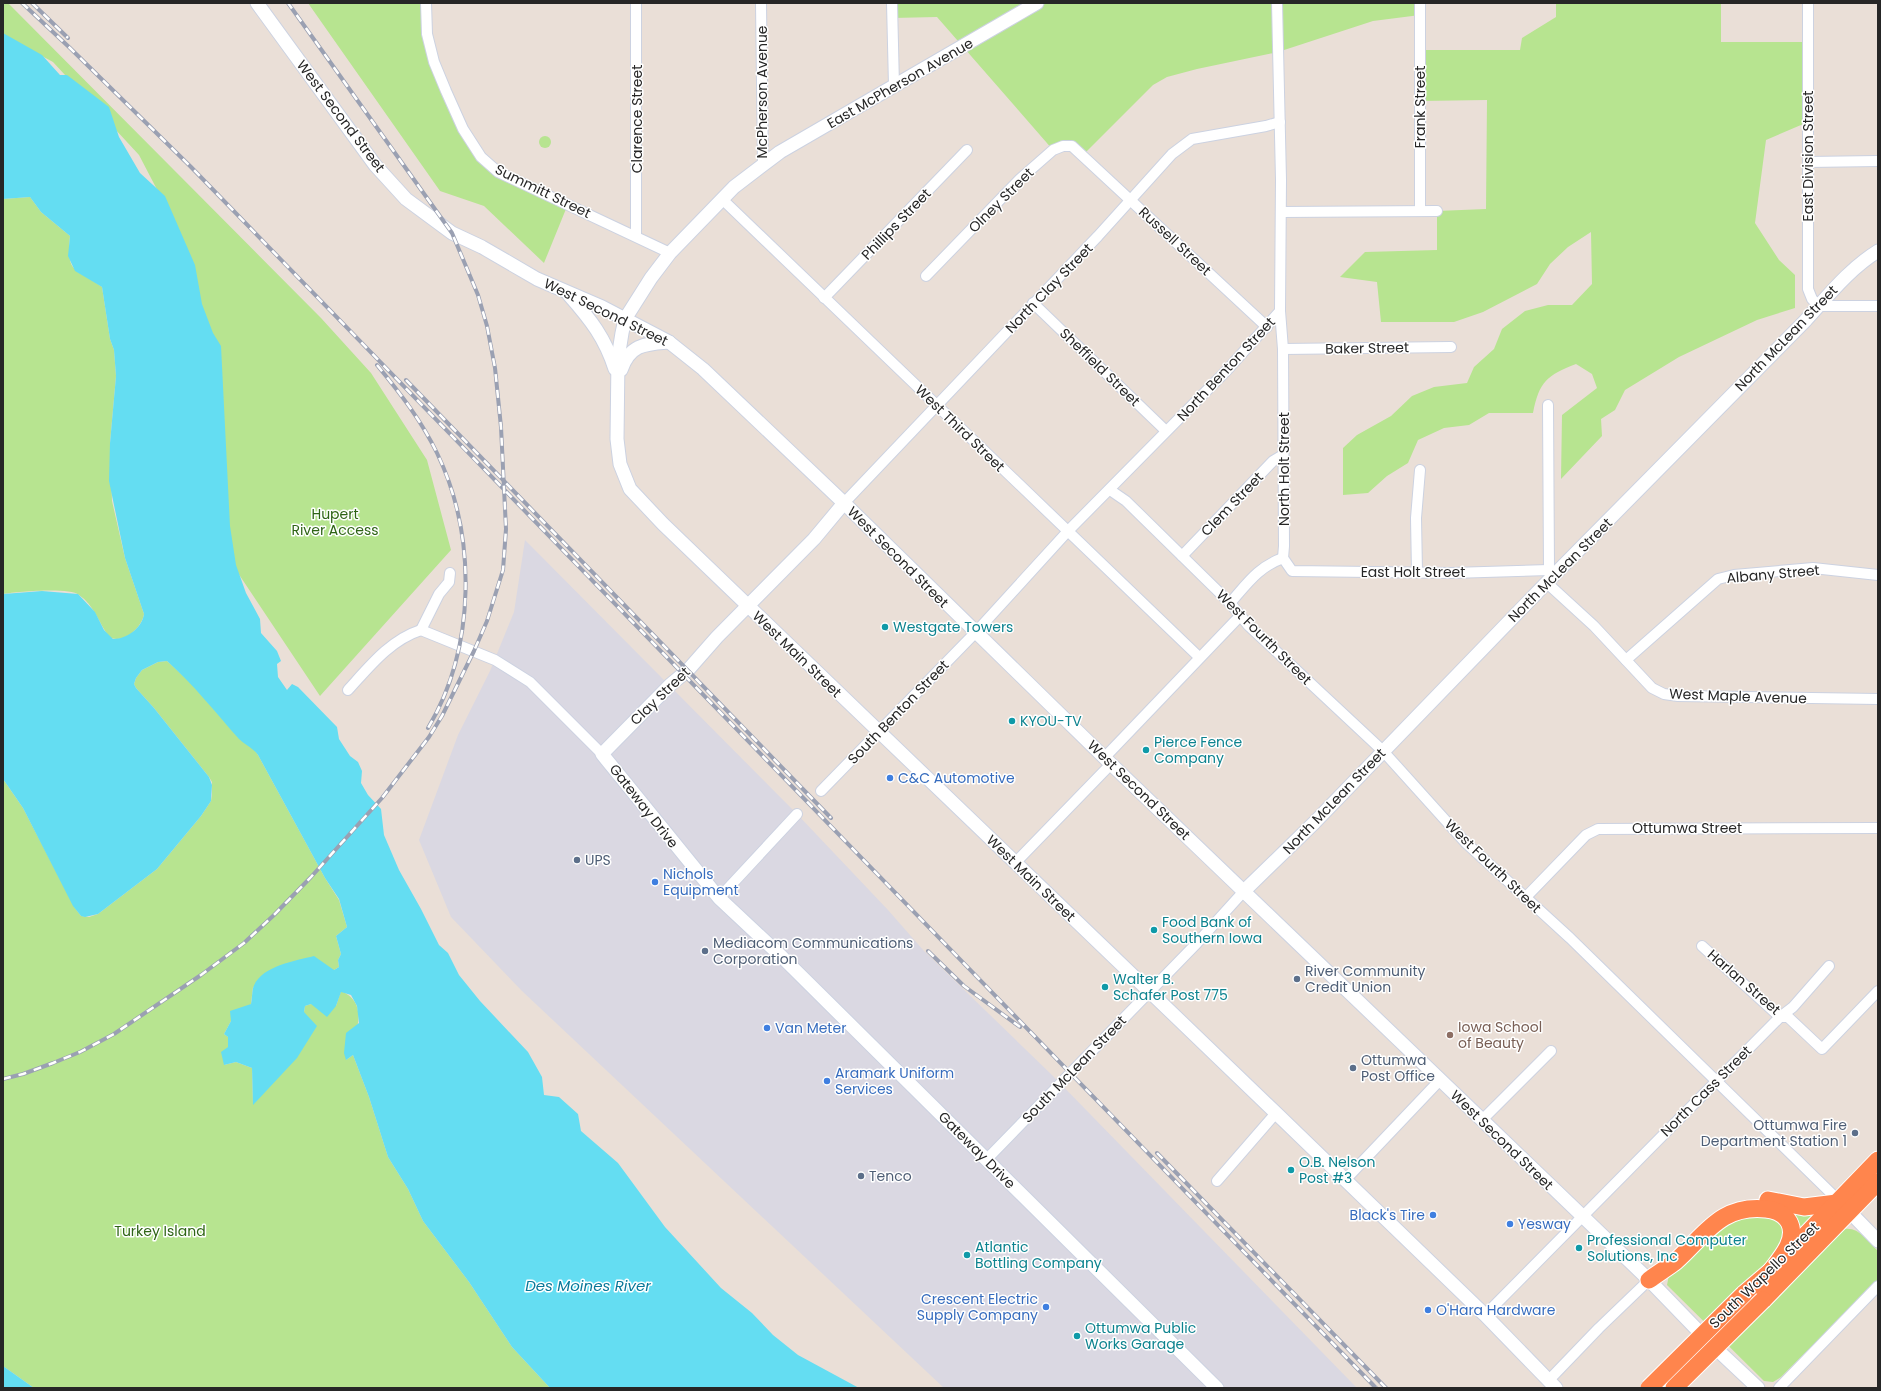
<svg xmlns="http://www.w3.org/2000/svg" width="1881" height="1391" font-family="Poppins,sans-serif">
	<rect width="100%" height="100%" fill="#eadfd7"/>
	<polygon fill="#dad8e2" points="525,540 797,814 888,910 924,951 1053,1076 1357,1388 944,1388 522,991 451,917 419,840 458,735 490,671 514,612"/>
	<g fill="#b7e490">
		<polygon points="3,3 8,3 321,318 371,373 427,460 451,550 320,696 236,570 175,224 139,155 53,62 3,35"/>
		<polygon points="308,3 426,3 434,62 481,157 568,204 544,263 484,206 440,191"/>
		<polygon points="892,3 1420,3 1420,15 1373,21 1278,52 1197,69 1167,77 1153,85 1083,155 1072,146 1053,150 937,17 892,18"/>
		<path d="M1556,3H1721V42H1808V122L1766,140L1755,223L1779,260L1795,275V308L1757,320L1679,357L1625,390L1615,410L1601,419L1602,436L1561,479L1562,415L1597,388L1592,374L1576,364C1547,375 1539,382 1533,413H1489L1469,425L1444,428L1418,440L1408,463L1387,476L1368,493L1343,495V448L1357,435L1391,416L1412,396L1434,387L1467,383L1474,367L1494,349L1502,329L1525,311L1548,305H1572L1592,284L1591,232L1568,247L1550,264L1537,284L1483,312L1454,322H1381L1377,282L1340,277L1365,252L1437,250V211L1486,209L1487,100L1420,101V50H1520L1522,38L1556,17Z"/>
		<circle cx="545" cy="142" r="6"/>
		<path d="M30,197L41,212L70,236C66,275 75,267 102,287L110,339L114,350L116,376L110,443L112,501L125,558L144,614C142,627 124,645 109,637C99,623 94,605 79,595C69,587 17,592 3,594V199Z"/>
		<path d="M167,661L190,682L241,740L254,749L258,755L325,878L339,900L347,927L336,936L341,954L338,960L339,967L334,970L253,987L251,1004L231,1021L224,1034L228,1037V1047L224,1065L236,1062L252,1068L253,1104L272,1083L304,1012L305,1006L311,1004L336,1006L341,991C372,1004 354,1038 346,1060L353,1055L369,1097L388,1157L408,1189L423,1221L469,1282L512,1347L550,1388H34L3,1366V779L23,808L75,908L81,916L89,917L98,914L157,869L201,816L211,801L212,795V782L209,777L154,708L136,688L134,684L136,678L142,670L158,662Z"/>
		<polygon points="1785,1208 1821,1209 1798,1235"/>
		<path d="M1754,1214L1778,1218L1786,1230L1780,1251L1725,1310L1744,1327L1840,1230C1857,1224 1866,1239 1878,1251V1280L1781,1377L1773,1382L1764,1381L1667,1285L1669,1275L1731,1219Z"/>
	</g>
	<g fill="#64ddf2">
		<path d="M3,33L42,55L60,75H67L109,107L119,137L140,173L165,196L195,265L202,304L213,333L221,346L230,526L236,565L246,593L260,619L261,633L277,651L281,661L277,664L278,677L287,690L292,684L298,687L337,727L339,739L350,756L358,762L362,771L361,783L368,795L381,809L384,835L399,870L421,909L439,945L448,953L459,975L480,1001L528,1052L542,1077L544,1095L559,1097L578,1114L581,1131L618,1163L665,1227L721,1288L752,1313L773,1335L798,1355L859,1388H550L512,1347L469,1282L423,1221L408,1189L388,1157L369,1097L353,1055L346,1060L344,1053L346,1033L359,1023L357,1006L351,995L341,992L336,1006L327,1017L311,1004L305,1006L304,1012L317,1026L297,1058L253,1105L252,1068L236,1062L224,1065L221,1052L228,1047V1037L224,1034L231,1021L230,1011L251,1004C252,999 252,993 253,988C260,966 295,961 314,956L334,970L339,967L338,960L341,954L336,936L347,927L339,899L325,878L258,755C252,747 245,745 239,739C215,712 194,685 167,661L158,662L142,670L136,678L134,684L136,688L154,708L209,777L212,785L211,801L201,816L157,869L98,914L85,917L81,916L73,906L23,808L3,779V594L42,591L78,594L95,612L104,630L113,639C127,639 142,628 144,614L125,558L109,481L110,443L116,376L114,350L110,339L102,287L75,271L68,256L70,236L41,212L30,197L3,199Z"/>
		<polygon points="3,1366 34,1388 3,1388"/>
	</g>
	<g fill="none" stroke-linecap="round" stroke-linejoin="round">
		<g stroke="#ccd2e1" stroke-width="12">
			<g id="street">
				<polyline points="426,3 427,34 434,62 446,91 463,129 481,157 498,172 670,253"/>
				<polyline points="761,3 763,165"/>
				<polyline points="892,3 894,86"/>
				<polyline points="1420,3 1420,211"/>
				<polyline points="1808,3 1808,289 1812,299 1819,306 1878,306"/>
				<polyline points="1808,162 1878,161"/>
				<polyline points="722,199 1199,657"/>
				<polyline points="1281,212 1437,211"/>
				<polyline points="636,235 636,3"/>
				<polyline points="926,276 1020,179 1053,150 1063,146 1072,146 1267,327"/>
				<polyline points="824,298 967,150"/>
				<polyline points="1033,303 1166,431"/>
				<polyline points="1280,311 1283,349 1284,546 1283,558"/>
				<polyline points="1283,349 1451,347"/>
				<polyline points="1548,405 1549,570"/>
				<polyline points="1110,490 1126,501 1230,603 1248,625 1383,751 1465,842 1570,938 1839,1201"/>
				<polyline points="844,503 1098,236 1172,154 1192,139 1266,126 1280,122"/>
				<polyline points="1182,556 1273,461 1283,455"/>
				<polyline points="1283,558 1292,571 1451,573 1549,570"/>
				<polyline points="1417,572 1416,518 1420,470"/>
				<polyline points="1547,583 1594,626 1652,688 1664,694 1678,696 1878,699"/>
				<path d="M1230,603C1247,584 1258,567 1283,558"/>
				<polyline points="421,630 495,660 530,682 602,754"/>
				<polyline points="421,630 439,594 449,582 450,573"/>
				<polyline points="1626,660 1718,579 1734,575 1813,568 1878,575"/>
				<path d="M348,690C369,667 390,640 421,630"/>
				<polyline points="1105,757 1240,616"/>
				<polyline points="821,791 975,633 1068,531 1228,369 1280,311 1281,180 1277,3"/>
				<polyline points="1015,863 1111,764"/>
				<polyline points="719,898 797,814"/>
				<polyline points="1525,898 1586,835 1598,829 1878,828"/>
				<polyline points="1702,946 1780,1017 1788,1017 1822,1049 1878,991"/>
				<polyline points="1482,1120 1551,1051"/>
				<polyline points="986,1160 1197,943 1244,891"/>
				<polyline points="1345,1180 1440,1080"/>
				<polyline points="1217,1181 1276,1113"/>
				<polyline points="1485,1315 1780,1017 1793,1007 1829,966"/>
				<polyline points="1548,1381 1599,1328 1649,1280"/>
				<polyline points="1663,1388 1675,1376"/>
				<polyline points="1779,1388 1878,1286"/>
			</g>
		</g>
		<g stroke="#ccd2e1" stroke-width="15">
			<g id="secondary">
				<polyline points="257,3 375,165 406,199 452,233 482,247 537,279 602,307 669,342 703,369 844,503 1111,764 1502,1139 1649,1280 1709,1342 1758,1388"/>
				<polyline points="1037,3 780,152 734,187 670,253 651,278 625,319 622,333 618,358 617,439 620,464 630,489 663,524 1276,1113 1485,1315 1556,1388"/>
				<path d="M569,295C591,320 605,338 615,369"/>
				<path d="M621,370C630,344 645,344 669,342"/>
				<polyline points="844,503 814,539 717,637 688,670 670,685 602,754 719,898 782,957 1217,1388"/>
				<path d="M1244,891L1314,823L1555,574L1805,321C1828,296 1849,269 1878,251"/>
				<polyline points="1843,1205 1878,1241"/>
			</g>
		</g>
		<g stroke="#fff" stroke-width="19">
			<g id="highway">
				<polyline points="1768,1200 1804,1207 1837,1203"/>
				<path d="M1649,1280C1657,1274 1667,1268 1676,1261C1705,1235 1721,1204 1766,1209C1776,1210 1784,1213 1789,1222C1798,1239 1781,1258 1771,1271"/>
				<polyline points="1744,1294 1771,1271 1878,1160"/>
				<polyline points="1763,1300 1878,1182"/>
			</g>
		</g>
		<use href="#street" stroke="#fff" stroke-width="10"/>
		<use href="#secondary" stroke="#fff" stroke-width="13"/>
		<use href="#highway" stroke="#ff854d" stroke-width="17"/>
		<g stroke="#9aa0b2" stroke-width="4">
			<g id="rail">
				<polyline points="22,3 70,48 191,167 1376,1388"/>
				<polyline points="32,3 68,38"/>
				<path d="M377,365C400,393 421,420 437,453C477,536 476,648 428,728"/>
				<polyline points="406,380 831,818"/>
				<polyline points="928,951 964,986 1020,1027"/>
				<polyline points="3,1079 23,1074 53,1063 80,1052 114,1034 201,975 244,943 274,915 311,877 382,798 429,737 442,716 474,651 487,621 503,570 506,529 501,427 495,368 487,326 478,295 452,233 288,3"/>
				<polyline points="1157,1153 1386,1388"/>
			</g>
		</g>
		<use href="#rail" stroke="#fff" stroke-width="2.5" stroke-dasharray="8" stroke-linecap="butt"/>
		<g stroke="#fff" stroke-width="19" stroke-linecap="butt">
			<g id="highway-bridge">
				<polyline points="1649,1388 1744,1294"/>
				<polyline points="1674,1388 1763,1300"/>
			</g>
		</g>
		<use href="#highway-bridge" stroke="#ff854d" stroke-width="17"/>
	</g>
	<g fill="#0f9aa8" stroke="#fff" stroke-width="1.5">
		<circle cx="885" cy="627" r="4"/>
		<circle cx="1012" cy="721" r="4"/>
		<circle cx="1146" cy="750" r="4"/>
		<circle cx="1154" cy="930" r="4"/>
		<circle cx="1105" cy="987" r="4"/>
		<circle cx="1291" cy="1170" r="4"/>
		<circle cx="1579" cy="1248" r="4"/>
		<circle cx="967" cy="1255" r="4"/>
		<circle cx="1077" cy="1336" r="4"/>
	</g>
	<g fill="#3f7fe0" stroke="#fff" stroke-width="1.5">
		<circle cx="890" cy="778" r="4"/>
		<circle cx="655" cy="882" r="4"/>
		<circle cx="767" cy="1028" r="4"/>
		<circle cx="827" cy="1081" r="4"/>
		<circle cx="1433" cy="1215" r="4"/>
		<circle cx="1510" cy="1224" r="4"/>
		<circle cx="1046" cy="1307" r="4"/>
		<circle cx="1428" cy="1310" r="4"/>
	</g>
	<g fill="#5c6f8a" stroke="#fff" stroke-width="1.5">
		<circle cx="577" cy="860" r="4"/>
		<circle cx="705" cy="951" r="4"/>
		<circle cx="1297" cy="979" r="4"/>
		<circle cx="1353" cy="1068" r="4"/>
		<circle cx="1855" cy="1133" r="4"/>
		<circle cx="861" cy="1176" r="4"/>
	</g>
	<circle fill="#8d6e63" stroke="#fff" stroke-width="1.5" cx="1450" cy="1035" r="4"/>
	<g text-anchor="middle" dominant-baseline="central" stroke-width="3" stroke-linejoin="round" paint-order="stroke">
		<g font-size="14" fill="#262626" stroke="#fff">
			<text transform="translate(900 83) rotate(-30)">East McPherson Avenue</text>
			<text transform="translate(762 92) rotate(-90)">McPherson Avenue</text>
			<text transform="translate(1420 107) rotate(-90)">Frank Street</text>
			<text transform="translate(341 116) rotate(53)">West Second Street</text>
			<text transform="translate(637 119) rotate(-90)">Clarence Street</text>
			<text transform="translate(1808 156) rotate(-90)">East Division Street</text>
			<text transform="translate(543 191) rotate(26)">Summitt Street</text>
			<text transform="translate(1001 200) rotate(-45)">Olney Street</text>
			<text transform="translate(896 224) rotate(-46)">Phillips Street</text>
			<text transform="translate(1175 241) rotate(43)">Russell Street</text>
			<text transform="translate(1049 288) rotate(-46)">North Clay Street</text>
			<text transform="translate(606 312) rotate(26)">West Second Street</text>
			<text transform="translate(1786 338) rotate(-46)">North McLean Street</text>
			<text transform="translate(1367 348) rotate(-1)">Baker Street</text>
			<text transform="translate(1100 367) rotate(44)">Sheffield Street</text>
			<text transform="translate(1226 369) rotate(-47)">North Benton Street</text>
			<text transform="translate(960 428) rotate(44)">West Third Street</text>
			<text transform="translate(1284 469) rotate(-90)">North Holt Street</text>
			<text transform="translate(1232 504) rotate(-46)">Clem Street</text>
			<text transform="translate(898 557) rotate(45)">West Second Street</text>
			<text transform="translate(1560 570) rotate(-45)">North McLean Street</text>
			<text x="1413" y="572">East Holt Street</text>
			<text transform="translate(1773 574) rotate(-5)">Albany Street</text>
			<text transform="translate(1264 637) rotate(45)">West Fourth Street</text>
			<text transform="translate(797 654) rotate(44)">West Main Street</text>
			<text transform="translate(660 696) rotate(-44)">Clay Street</text>
			<text transform="translate(1738 696) rotate(2)">West Maple Avenue</text>
			<text transform="translate(898 712) rotate(-46)">South Benton Street</text>
			<text transform="translate(1139 790) rotate(44)">West Second Street</text>
			<text transform="translate(1334 801) rotate(-46)">North McLean Street</text>
			<text transform="translate(644 806) rotate(52)">Gateway Drive</text>
			<text x="1687" y="828">Ottumwa Street</text>
			<text transform="translate(1493 866) rotate(44)">West Fourth Street</text>
			<text transform="translate(1031 878) rotate(44)">West Main Street</text>
			<text transform="translate(1744 982) rotate(41)">Harlan Street</text>
			<text transform="translate(1074 1069) rotate(-46)">South McLean Street</text>
			<text transform="translate(1706 1091) rotate(-45)">North Cass Street</text>
			<text transform="translate(1502 1140) rotate(44)">West Second Street</text>
			<text transform="translate(977 1150) rotate(45)">Gateway Drive</text>
			<text transform="translate(1764 1275) rotate(-44)">South Wapello Street</text>
		</g>
		<g font-size="14" fill="#2f6416" stroke="#fff">
			<text x="335" y="514">Hupert<tspan x="335" dy="16">River Access</tspan></text>
			<text x="160" y="1231">Turkey Island</text>
		</g>
		<g font-size="14" fill="#0d838f" stroke="#fff" text-anchor="start">
			<text x="893" y="627">Westgate Towers</text>
			<text x="1020" y="721">KYOU-TV</text>
			<text x="1154" y="742">Pierce Fence<tspan x="1154" dy="16">Company</tspan></text>
			<text x="1162" y="922">Food Bank of<tspan x="1162" dy="16">Southern Iowa</tspan></text>
			<text x="1113" y="979">Walter B.<tspan x="1113" dy="16">Schafer Post 775</tspan></text>
			<text x="1299" y="1162">O.B. Nelson<tspan x="1299" dy="16">Post #3</tspan></text>
			<text x="1587" y="1240">Professional Computer<tspan x="1587" dy="16">Solutions, Inc</tspan></text>
			<text x="975" y="1247">Atlantic<tspan x="975" dy="16">Bottling Company</tspan></text>
			<text x="1085" y="1328">Ottumwa Public<tspan x="1085" dy="16">Works Garage</tspan></text>
		</g>
		<g font-size="14" fill="#366cbe" stroke="#fff" text-anchor="start">
			<text x="898" y="778">C&amp;C Automotive</text>
			<text x="663" y="874">Nichols<tspan x="663" dy="16">Equipment</tspan></text>
			<text x="775" y="1028">Van Meter</text>
			<text x="835" y="1073">Aramark Uniform<tspan x="835" dy="16">Services</tspan></text>
			<text x="1425" y="1215" text-anchor="end">Black's Tire</text>
			<text x="1518" y="1224">Yesway</text>
			<text x="1038" y="1299" text-anchor="end">Crescent Electric<tspan x="1038" dy="16">Supply Company</tspan></text>
			<text x="1436" y="1310">O'Hara Hardware</text>
		</g>
		<g font-size="14" fill="#4e5e75" stroke="#fff" text-anchor="start">
			<text x="585" y="860">UPS</text>
			<text x="713" y="943">Mediacom Communications<tspan x="713" dy="16">Corporation</tspan></text>
			<text x="1305" y="971">River Community<tspan x="1305" dy="16">Credit Union</tspan></text>
			<text x="1361" y="1060">Ottumwa<tspan x="1361" dy="16">Post Office</tspan></text>
			<text x="1847" y="1125" text-anchor="end">Ottumwa Fire<tspan x="1847" dy="16">Department Station 1</tspan></text>
			<text x="869" y="1176">Tenco</text>
		</g>
		<g font-size="14" fill="#785e54" stroke="#fff" text-anchor="start">
			<text x="1458" y="1027">Iowa School<tspan x="1458" dy="16">of Beauty</tspan></text>
		</g>
		<g font-size="15" font-style="italic" fill="#087899" stroke="#fff">
			<text x="588" y="1285">Des Moines River</text>
		</g>
	</g>
	<rect width="1881" height="1391" fill="none" stroke="#262626" stroke-width="8"/>
</svg>
